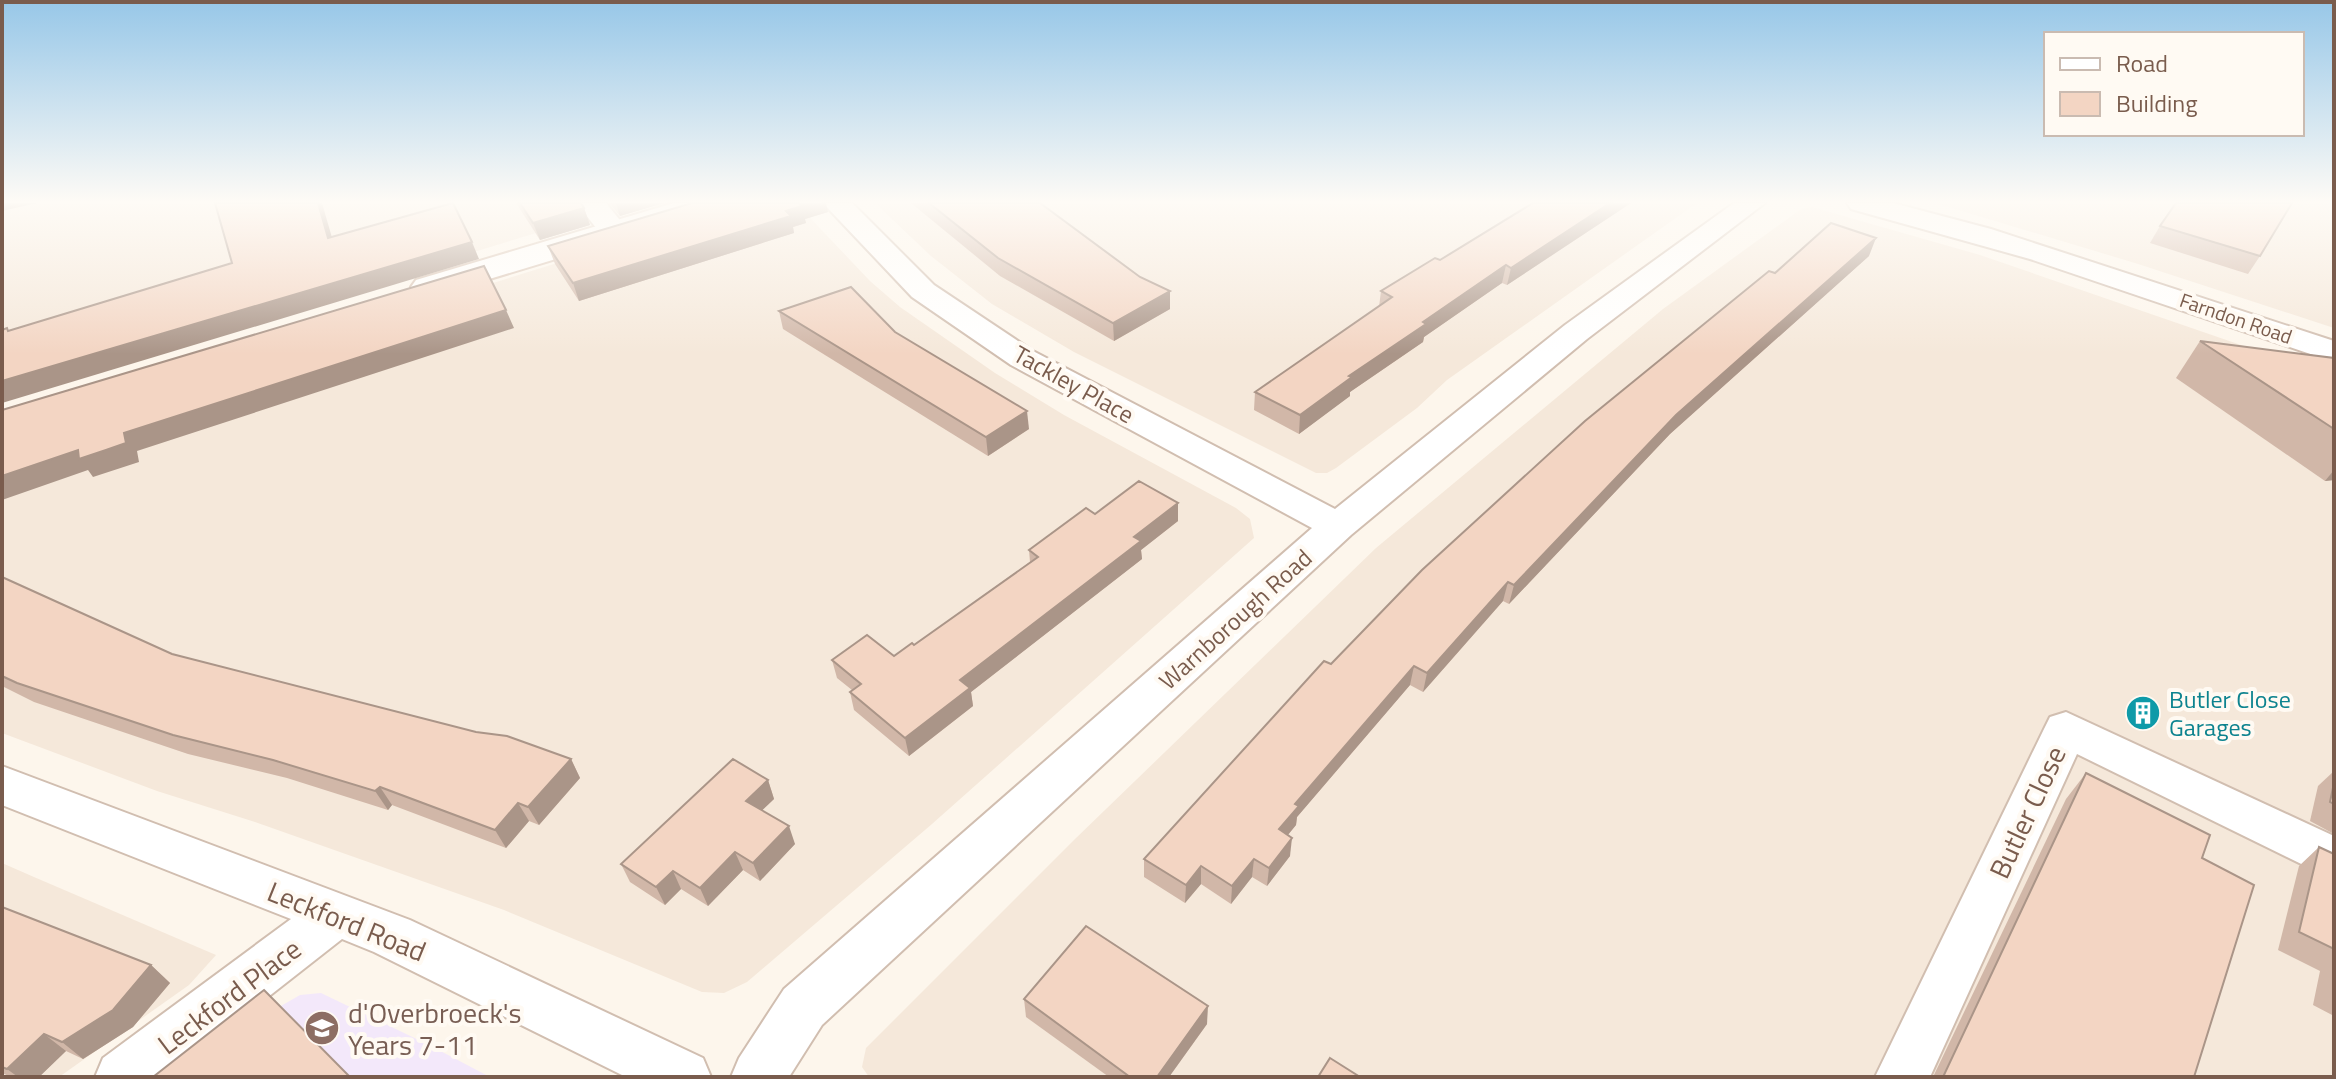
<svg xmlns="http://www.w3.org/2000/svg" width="2336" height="1079" font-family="'Titillium Web',sans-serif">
	<rect width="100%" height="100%" fill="#fdf6ec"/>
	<g fill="#f5e8da">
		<polygon points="2,203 555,203 569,223 2,396"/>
		<polygon points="796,203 870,281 900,307 995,373 1064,415 1236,508 1250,519 1254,538 932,824 747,982 724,993 702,992 504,910 255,822 157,791 2,733 2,440 149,390 686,223"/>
		<polygon points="875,203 1697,203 1447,380 1417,408 1336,468 1327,473 1316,473 1074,352 992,304 931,256"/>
		<polygon points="1935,203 2334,203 2334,328 2135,263"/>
		<polygon points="1812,207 1980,255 2334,377 2334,1077 869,1077 862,1067 866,1048 1075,839 1376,548 1663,309 1801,209"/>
		<polygon points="2,863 34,877 216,955 189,985 59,1077 2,1077"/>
	</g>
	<polygon fill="#f3e8fa" points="321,993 429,1045 490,1077 190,1077 274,1010 300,995"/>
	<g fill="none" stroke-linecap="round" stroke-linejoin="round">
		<g stroke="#d1beb0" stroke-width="4">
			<g id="street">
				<path d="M578,203H606L628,230L624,236C601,242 590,220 578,203Z"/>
				<polygon points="823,203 852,203 934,285 1033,351 1335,509 1565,325 1734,203 1765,203 1587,339 1351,535 822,1025 789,1077 731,1077 739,1058 784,989 1312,528 1011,365 912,297"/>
				<polygon points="1847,203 1893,203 1991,229 2334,341 2334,362 2030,259 1851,209"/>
				<polygon points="2066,712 2334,836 2334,880 2077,754 1930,1077 1875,1077 2044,729 2050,717"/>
				<polygon points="2,766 410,920 703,1058 711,1077 626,1077 374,952 342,939 166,1077 95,1077 103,1058 291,919 2,805"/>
			</g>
		</g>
		<g stroke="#d6c0b0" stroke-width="4">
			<polygon id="secondary" points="674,203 723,203 718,210 440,294 428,297 416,294 411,287 416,280"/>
		</g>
		<use href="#street" fill="#fff" fill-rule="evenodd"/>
		<use href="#secondary" fill="#fff" fill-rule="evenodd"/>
	</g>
	<g fill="#d1b7a8">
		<polygon points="516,203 581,203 584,208 590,225 540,240"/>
		<polygon points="609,203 664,203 620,216"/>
		<polygon points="911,203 1040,203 1170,309 1114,341 1000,276"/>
		<polygon points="1533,203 1631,203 1507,285 1502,283 1424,337 1423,342 1350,392 1350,396 1299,434 1254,410 1255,392 1379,307 1381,291 1440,260"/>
		<polygon points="828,212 805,219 806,223 793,227 794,233 579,301 555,264 548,246"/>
		<polygon points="2160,226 2260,256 2248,274 2150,243"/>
		<polygon points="1869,256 1670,434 1509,604 1503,601 1423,692 1410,685 1297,817 1296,825 1288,835 1290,856 1267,886 1252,877 1231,904 1201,884 1185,903 1144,877 1144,859 1331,664 1775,273"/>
		<polygon points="779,311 895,332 1029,429 988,456 783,329"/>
		<polygon points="2200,341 2334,358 2334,480 2325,481 2176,378"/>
		<polygon points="1178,503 1178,521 1141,550 1142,559 971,692 973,706 909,756 854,710 850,692 852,690 837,678 832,660 894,656 914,645 1030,562 1029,550 1095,514"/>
		<polygon points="2,577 172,654 571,759 580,778 539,825 529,821 506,848 392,805 388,810 287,778 188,754 34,702 2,686"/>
		<polygon points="2334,771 2334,834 2310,821 2318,786"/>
		<polygon points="2086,773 2202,858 2194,1077 1933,1077 2066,799"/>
		<polygon points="768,780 774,799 762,810 795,844 760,881 743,870 708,906 681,889 665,905 630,882 621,864"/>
		<polygon points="2319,847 2334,854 2334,1016 2313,1005 2320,971 2278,950 2299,866"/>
		<polygon points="2,907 151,965 170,983 133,1027 83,1059 66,1051 39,1077 11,1077 2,1073"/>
		<polygon points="1024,999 1207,1024 1169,1077 1109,1077 1026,1017"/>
	</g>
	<g fill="#aa9588">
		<polygon points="2,203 37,203 2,211"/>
		<polygon points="318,203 322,203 337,255 328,238"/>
		<polygon points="616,203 664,203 620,216"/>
		<polygon points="799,203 826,203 828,212 805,219 806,223 793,227 794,233 579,301 573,283"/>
		<polygon points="1610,203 1631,203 1507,285 1511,268"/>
		<polygon points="584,208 590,225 540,240 533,223"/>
		<polygon points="1876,238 1869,256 1670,434 1509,604 1514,585 1676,415"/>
		<polygon points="472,242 479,259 2,403 2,381"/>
		<polygon points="1506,265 1502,283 1424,337 1423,342 1350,392 1350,396 1299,434 1300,415 1349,376 1423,322"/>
		<polygon points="1170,291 1170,309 1114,341 1113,323"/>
		<polygon points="506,310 514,328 137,451 139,462 93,477 88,470 2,500 2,476 124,433"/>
		<polygon points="1027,411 1029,429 988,456 986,437"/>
		<polygon points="2334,470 2334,480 2325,481"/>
		<polygon points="1178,503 1178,521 1141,550 1142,559 971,692 973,706 909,756 905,738 960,680 1134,537"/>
		<polygon points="1508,582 1503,601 1423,692 1427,673"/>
		<polygon points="1414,666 1410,685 1297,817 1296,825 1277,848 1279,829 1295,804"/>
		<polygon points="571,759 580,778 539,825 528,807"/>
		<polygon points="768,780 774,799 753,819 746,801"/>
		<polygon points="380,787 392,805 388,810 375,791"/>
		<polygon points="518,803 529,821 506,848 495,830"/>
		<polygon points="789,826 795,844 760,881 753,863"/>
		<polygon points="1292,838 1290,856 1267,886 1269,868"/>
		<polygon points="735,852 743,870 708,906 700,888"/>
		<polygon points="1254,859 1252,877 1231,904 1232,886"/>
		<polygon points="1201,866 1201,884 1185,903 1186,885"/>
		<polygon points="673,871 681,889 665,905 656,887"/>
		<polygon points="151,965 170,983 133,1027 83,1059 62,1042"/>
		<polygon points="1208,1006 1207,1024 1169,1077 1157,1077"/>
		<polygon points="44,1034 66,1051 39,1077 18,1077 7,1069"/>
	</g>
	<g fill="#f3d5c3" stroke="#aa9588" stroke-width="2">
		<polygon points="215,203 318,203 328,238 453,203 472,242 2,381 2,330 7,328 8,331 232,263"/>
		<polygon points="520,203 581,203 584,208 533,223"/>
		<polygon points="692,203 799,203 802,206 786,211 791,216 573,283 548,246"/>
		<polygon points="929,203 1040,203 1140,277 1170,291 1113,323 998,258"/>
		<polygon points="1533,203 1610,203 1511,268 1506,265 1423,322 1426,324 1349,376 1352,377 1300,415 1255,392 1392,297 1381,291 1435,258 1440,260"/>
		<polygon points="2176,203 2292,203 2260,256 2160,226"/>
		<polygon points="1831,223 1876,238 1676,415 1514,585 1508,582 1427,673 1414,666 1295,804 1299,806 1279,829 1292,838 1269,868 1254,859 1232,886 1201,866 1186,885 1144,859 1324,661 1331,664 1422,570 1585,421 1769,271 1775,273"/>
		<polygon points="484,266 506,310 124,433 126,443 106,450 79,459 78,450 2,476 2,410"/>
		<polygon points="851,287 895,332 1027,411 986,437 779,311"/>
		<polygon points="2200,341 2334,358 2334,429"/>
		<polygon points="1139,481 1178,503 1134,537 1141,541 960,680 970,688 905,738 850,692 861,684 832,660 867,635 894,656 912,643 914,645 1038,557 1029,550 1086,508 1095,514"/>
		<polygon points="2,577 172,654 476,732 507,736 571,759 528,807 518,803 495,830 380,787 375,791 273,760 173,735 17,683 2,676"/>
		<polygon points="733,759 768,780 746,801 789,826 753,863 735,852 700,888 673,871 656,887 621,864"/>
		<polygon points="2086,773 2210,835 2202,858 2254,885 2194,1077 1943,1077"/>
		<polygon points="2334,783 2334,804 2330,802"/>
		<polygon points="2319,847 2334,854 2334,949 2299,932"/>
		<polygon points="2,907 151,965 113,1010 62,1042 44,1034 7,1069 2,1067"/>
		<polygon points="1086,926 1208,1006 1157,1077 1130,1077 1024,999"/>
		<polygon points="264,990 350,1077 153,1077"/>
		<polygon points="1330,1058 1360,1077 1318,1077"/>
	</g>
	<linearGradient id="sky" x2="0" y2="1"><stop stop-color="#97c7e8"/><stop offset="0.57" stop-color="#fefbf6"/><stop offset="1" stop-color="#fefbf6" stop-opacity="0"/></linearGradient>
	<rect width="2336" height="354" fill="url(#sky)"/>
	<defs>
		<g id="building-disc" transform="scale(1.8)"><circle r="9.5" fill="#0f9aa8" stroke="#fffaf3"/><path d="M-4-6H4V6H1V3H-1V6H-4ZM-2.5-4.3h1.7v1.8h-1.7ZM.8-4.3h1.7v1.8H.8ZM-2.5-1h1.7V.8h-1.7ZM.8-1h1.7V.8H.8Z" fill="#fff"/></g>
		<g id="school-disc" transform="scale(1.8)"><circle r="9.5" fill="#8d6e63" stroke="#fffaf3"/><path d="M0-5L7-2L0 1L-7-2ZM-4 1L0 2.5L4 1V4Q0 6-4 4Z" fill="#fff"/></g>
	</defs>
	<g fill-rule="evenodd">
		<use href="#building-disc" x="2143" y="713"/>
		<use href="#school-disc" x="322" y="1028"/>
	</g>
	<g text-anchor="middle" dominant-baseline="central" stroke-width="8" stroke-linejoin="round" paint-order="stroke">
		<g font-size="20" fill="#7a5c4d" stroke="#fffaf3">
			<text transform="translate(2236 318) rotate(19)">Farndon Road</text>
		</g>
		<g font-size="24" fill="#7a5c4d" stroke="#fffaf3">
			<text transform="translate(1074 384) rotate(29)">Tackley Place</text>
			<text transform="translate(1235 619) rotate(-42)">Warnborough Road</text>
		</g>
		<g font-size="24" fill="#0d838f" stroke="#fffaf3" text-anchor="start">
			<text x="2169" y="699">Butler Close<tspan x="2169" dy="28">Garages</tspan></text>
		</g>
		<g font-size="28" fill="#7a5c4d" stroke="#fffaf3">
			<text transform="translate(2027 812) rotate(-65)">Butler Close</text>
			<text transform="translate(347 921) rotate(22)">Leckford Road</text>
			<text transform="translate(229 996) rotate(-37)">Leckford Place</text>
		</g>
		<g font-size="28" fill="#785e54" stroke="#fffaf3" text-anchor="start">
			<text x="348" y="1012">d'Overbroeck's<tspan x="348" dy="32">Years 7-11</tspan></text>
		</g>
	</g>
	<rect width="2336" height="1079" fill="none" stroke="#7a5c4d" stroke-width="8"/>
	<rect x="2044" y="32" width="260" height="104" fill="#fffaf3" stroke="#cabbb1" stroke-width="2"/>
	<rect x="2060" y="58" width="40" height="12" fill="#ffffff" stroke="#cabbb1" stroke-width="2"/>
	<text x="2116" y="72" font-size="24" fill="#7a5c4d">Road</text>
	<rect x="2060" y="92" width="40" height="24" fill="#f3d5c3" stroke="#cabbb1" stroke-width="2"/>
	<text x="2116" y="112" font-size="24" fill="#7a5c4d">Building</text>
</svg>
